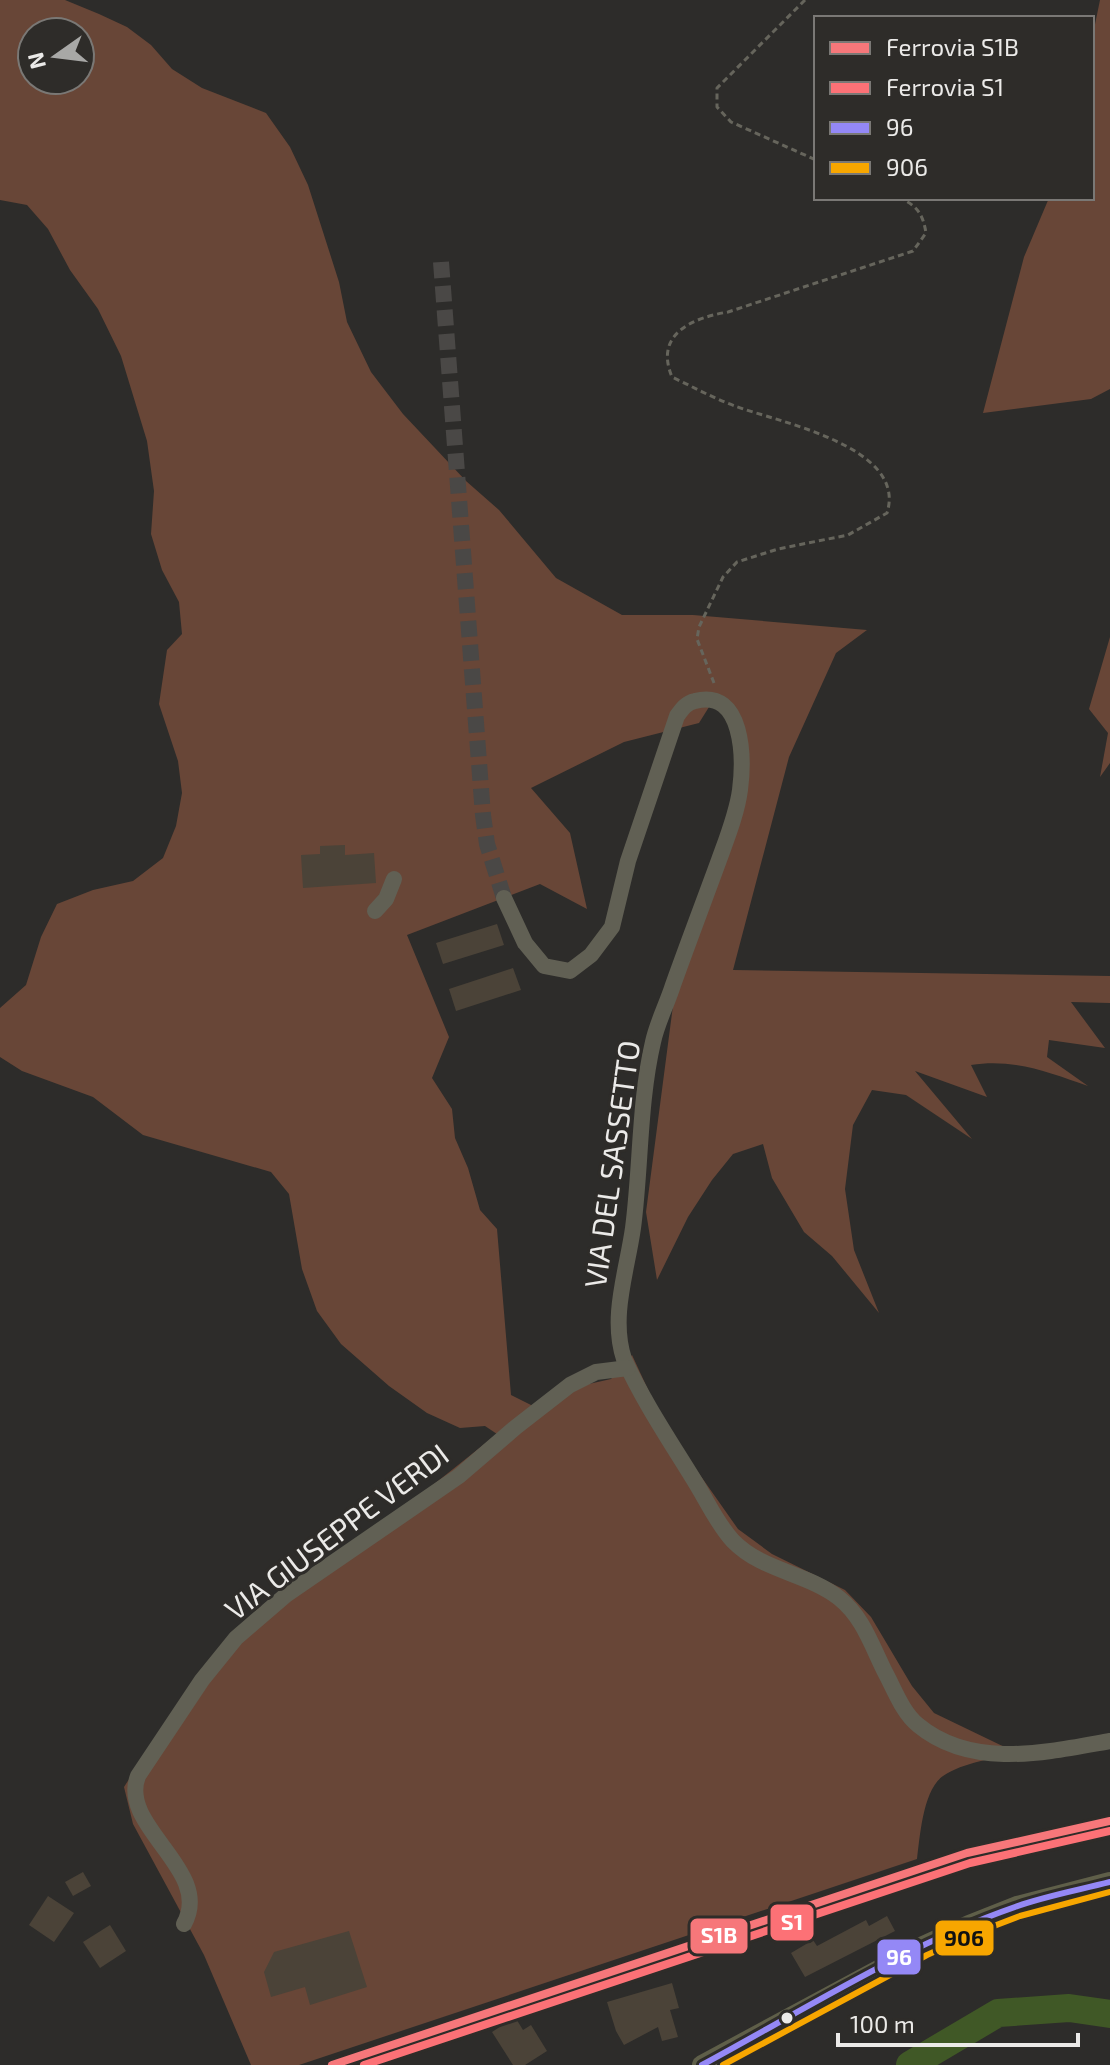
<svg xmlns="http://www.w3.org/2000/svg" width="1110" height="2065" font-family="'Exo 2',sans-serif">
	<rect width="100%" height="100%" fill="#2d2c2a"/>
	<g fill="#684637" fill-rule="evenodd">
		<path d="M0,0H65L99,14L127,27L151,45L172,69L202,88L266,113L290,147L308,185L339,282L347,322L371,372L403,414L466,481L499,510L556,578L622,615H693L867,630L836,653L789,757L733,970L1110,976V1003L1071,1002L1105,1048L1049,1040L1047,1057L1088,1086C1049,1072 1012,1058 971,1065L987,1097L915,1071L972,1139L906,1095L872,1090L853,1125L845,1189L854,1250L879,1313L832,1256L804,1232L772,1178L763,1144L733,1154L712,1180L688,1217L657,1280L646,1212L677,975L738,800V727L714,699L699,723L624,742L531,788L570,833L587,909L540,884L407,935L449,1037L432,1078L452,1109L455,1138L468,1168L480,1210L497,1229L511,1395L533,1406L571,1388L611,1379L632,1355L651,1396L681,1448L738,1529L772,1554L845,1590L871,1617L912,1686L934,1713L1017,1753C993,1759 964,1762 943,1776C923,1790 920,1836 917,1859L299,2065H251L204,1955L133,1824L124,1787L170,1715L220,1649L359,1544L497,1434L485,1426L460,1428L427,1413L389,1386L341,1344L317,1311L302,1269L289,1194L271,1172L143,1135L93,1097L22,1071L0,1057V1008L26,985L41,937L57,904L93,890L133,881L163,858L176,826L182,793L178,761L159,704L167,650L182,634L179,602L162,570L151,534L154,491L147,441L121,356L98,309L70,270L48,229L27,205L0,200ZM32,32H80V80H32Z"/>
		<polygon points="1100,0 1110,0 1110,389 1091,399 983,413 1024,257 1049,198 1092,198 1092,39"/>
		<polygon points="1110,637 1110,763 1100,777 1108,733 1089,709"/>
	</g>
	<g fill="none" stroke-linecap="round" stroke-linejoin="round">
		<polyline stroke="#405826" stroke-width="28" points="910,2065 998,2013 1069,2008 1110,2014"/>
	</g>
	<g fill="#4b4338">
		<polygon points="345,845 345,855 374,853 376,883 303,888 301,855 320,854 320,846"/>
		<polygon points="497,924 504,945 443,964 436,943"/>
		<polygon points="513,968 521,990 456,1011 449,989"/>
		<polygon points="83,1872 91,1886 73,1896 65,1882"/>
		<polygon points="48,1896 74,1913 54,1942 29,1925"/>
		<polygon points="887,1916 895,1931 805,1977 791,1953 813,1940 817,1946 866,1920 869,1926"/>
		<polygon points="110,1925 126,1951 100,1968 83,1942"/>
		<polygon points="349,1931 367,1987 310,2005 305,1987 271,1997 264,1972 274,1952"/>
		<polygon points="672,1983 679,2008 670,2010 678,2037 662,2041 658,2027 624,2045 616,2031 607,2002"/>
		<polygon points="515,2017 523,2030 531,2025 547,2051 525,2065 513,2065 492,2032"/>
	</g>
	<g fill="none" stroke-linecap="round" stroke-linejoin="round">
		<polyline stroke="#4a4846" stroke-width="16" stroke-dasharray="16 8" stroke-linecap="butt" points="441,262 483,815 487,844 504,898"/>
		<g stroke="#66655c" stroke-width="3" stroke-dasharray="6 4" stroke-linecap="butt">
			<polyline points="805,0 717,88 717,107 731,122 816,160"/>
			<path d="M714,683L697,639L699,627L723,577L737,562L778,549L848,535L887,513C908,446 777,422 735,406C713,398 693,387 672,377C654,334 692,318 728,312L913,251L926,233C923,215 918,206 900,198"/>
		</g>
		<g stroke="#616054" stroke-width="16">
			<path d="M504,898L525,943L544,966L570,971L591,955L612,927L628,861L677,716C682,709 686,703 695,701C744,688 744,759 740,790C737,813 727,838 719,860C704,901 688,943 673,985C667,1004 657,1023 653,1042C639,1102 641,1167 633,1228C627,1271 610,1317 624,1359C644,1403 672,1444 697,1485C708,1503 718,1525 733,1541C762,1571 807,1573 839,1598C864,1618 872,1647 886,1674C895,1691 903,1713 918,1725C972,1770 1048,1752 1110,1741"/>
			<polyline points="375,911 386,899 394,879"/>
			<path d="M184,1924C214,1870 118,1827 138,1776L202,1680L236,1638L286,1595L459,1476L516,1427L570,1385L596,1372L628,1368"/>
		</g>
		<polyline stroke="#5f5f49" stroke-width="20" points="702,2065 923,1946 969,1925 1017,1906 1110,1882"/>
		<polyline stroke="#63625b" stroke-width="5" stroke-dasharray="14 14" stroke-linecap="butt" points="363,2065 970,1862 1110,1830"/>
		<g stroke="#2e2c29" stroke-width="12">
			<path id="bus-1" d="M702,2065C802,2011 908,1944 1015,1907C1045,1896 1079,1890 1110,1882"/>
		</g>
		<g stroke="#2e2c29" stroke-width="12">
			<polyline id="bus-2" points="723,2065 927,1955 973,1934 1020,1916 1110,1892"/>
		</g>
		<use href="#bus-1" stroke="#9488f6" stroke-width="6"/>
		<use href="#bus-2" stroke="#f7a600" stroke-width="6"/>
		<g stroke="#2e2c29" stroke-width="14">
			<polyline id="rail-1" points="332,2065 967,1853 1110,1821"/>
		</g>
		<g stroke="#2e2c29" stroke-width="14">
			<polyline id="rail-2" points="364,2065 970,1863 1110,1831"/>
		</g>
		<use href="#rail-1" stroke="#f6777a" stroke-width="8"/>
		<use href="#rail-2" stroke="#fc7176" stroke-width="8"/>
	</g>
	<circle fill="#ebeae8" stroke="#2e2c29" stroke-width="3" cx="787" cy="2018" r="7"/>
	<g text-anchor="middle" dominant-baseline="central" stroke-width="6" stroke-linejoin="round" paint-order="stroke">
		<g font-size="30" fill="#ebeae8" stroke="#2e2c29">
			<text transform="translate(611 1164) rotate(-82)">VIA DEL SASSETTO</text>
			<text transform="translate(336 1531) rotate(-37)">VIA GIUSEPPE VERDI</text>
		</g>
	</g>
	<g stroke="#2e2c29" stroke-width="3">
		<rect x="769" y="1903" width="46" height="39" rx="8" fill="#fc7176"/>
		<rect x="689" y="1917" width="60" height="38" rx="8" fill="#f6777a"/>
		<rect x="934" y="1919" width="61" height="38" rx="8" fill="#f7a600"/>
		<rect x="876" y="1938" width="46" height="38" rx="8" fill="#9488f6"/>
	</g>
	<g font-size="22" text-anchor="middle" font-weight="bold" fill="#fff">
		<text x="792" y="1930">S1</text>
		<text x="719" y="1943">S1B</text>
		<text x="899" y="1965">96</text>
	</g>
	<g font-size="22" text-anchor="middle" font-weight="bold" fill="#111">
		<text x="964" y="1946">906</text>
	</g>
	<rect x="814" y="16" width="280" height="184" fill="#2e2c29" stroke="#7a7875" stroke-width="2"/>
	<rect x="830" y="42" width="40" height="12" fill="#f6777a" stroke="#7a7875" stroke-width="2"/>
	<text x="886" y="56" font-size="24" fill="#ebeae8">Ferrovia S1B</text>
	<rect x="830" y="82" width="40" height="12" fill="#fc7176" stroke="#7a7875" stroke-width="2"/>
	<text x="886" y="96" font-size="24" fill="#ebeae8">Ferrovia S1</text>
	<rect x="830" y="122" width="40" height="12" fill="#9488f6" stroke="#7a7875" stroke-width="2"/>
	<text x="886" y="136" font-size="24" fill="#ebeae8">96</text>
	<rect x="830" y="162" width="40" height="12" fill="#f7a600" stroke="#7a7875" stroke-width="2"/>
	<text x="886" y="176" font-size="24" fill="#ebeae8">906</text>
	<g transform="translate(56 56) rotate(256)"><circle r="38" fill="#2e2c29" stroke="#7a7875" stroke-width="2"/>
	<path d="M0-6L14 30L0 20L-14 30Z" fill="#a8a8a6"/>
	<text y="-12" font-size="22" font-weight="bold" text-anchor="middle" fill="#ebeae8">N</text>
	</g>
	<path d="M838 2033v12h240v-12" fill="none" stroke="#ebeae8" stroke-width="4"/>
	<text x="850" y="2033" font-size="24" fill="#ebeae8" stroke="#2e2c29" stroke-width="6" paint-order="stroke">100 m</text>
</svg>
